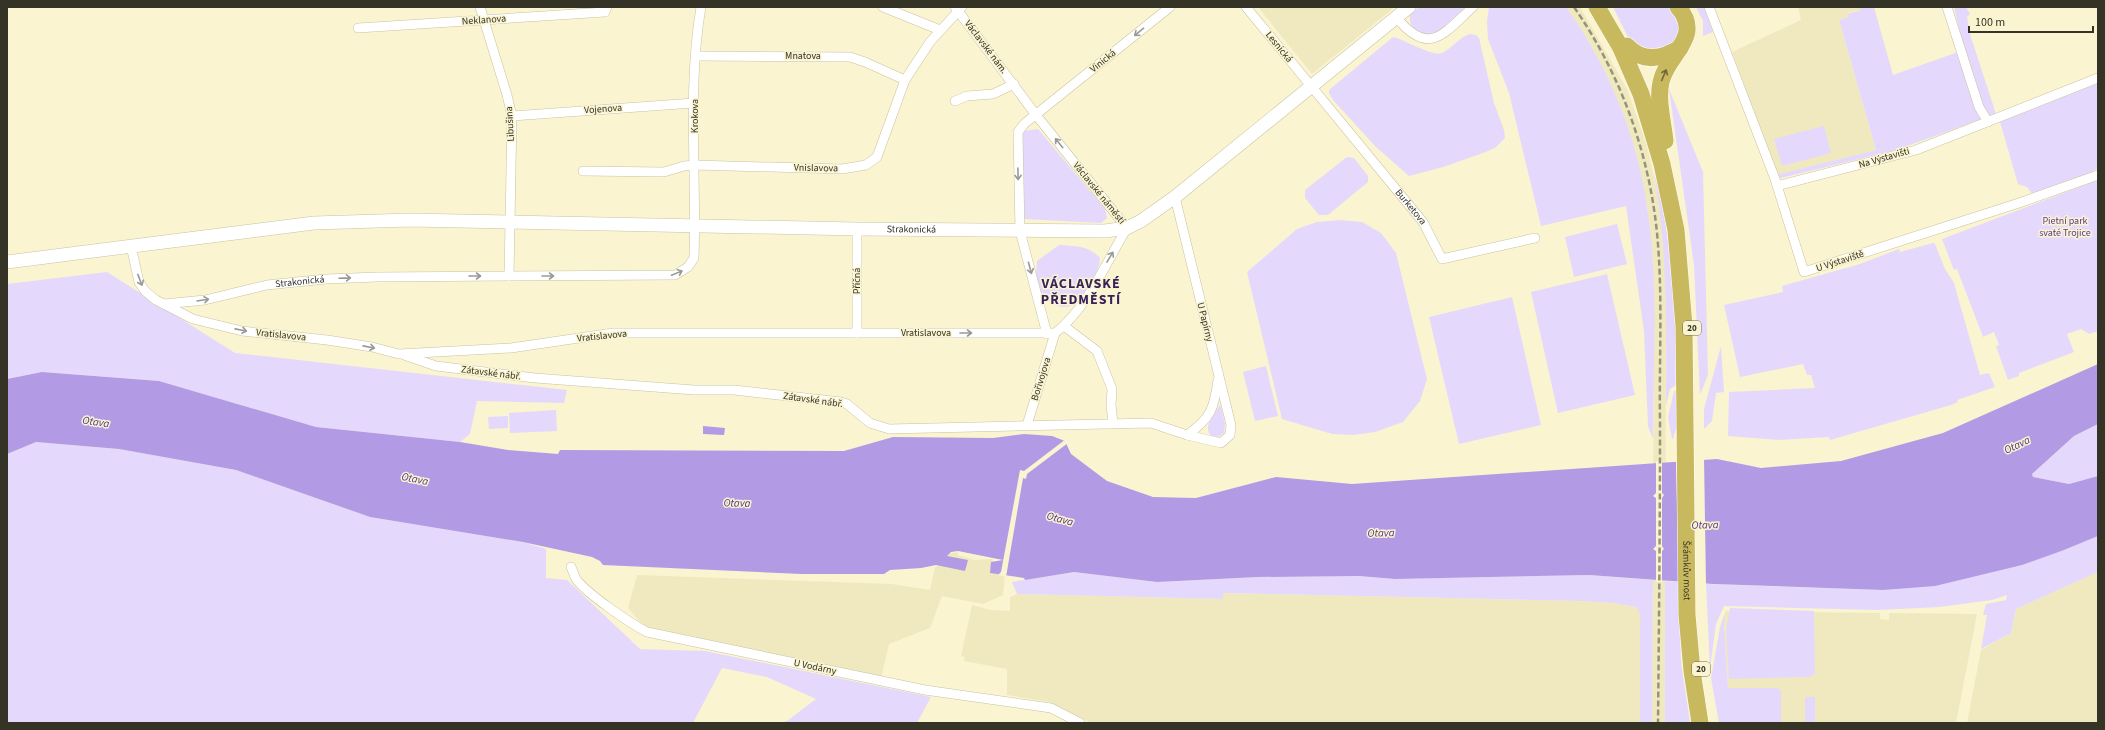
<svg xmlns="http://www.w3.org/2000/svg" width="2105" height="730" font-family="'Source Sans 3',sans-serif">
	<rect width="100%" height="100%" fill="#faf4d1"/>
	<g fill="#f0e9bf">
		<polygon points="1258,7 1395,7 1312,74"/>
		<polygon points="1566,7 1580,7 1627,89 1647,146 1660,204 1665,264 1666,305 1665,723 1652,723 1654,305 1653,265 1647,206 1635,150 1615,94"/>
		<polygon points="1798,7 1860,7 1861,11 1848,12 1850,17 1839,20 1876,150 1778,175 1732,52 1801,20"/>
		<polygon points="958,552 958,555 975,560 992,559 996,568 995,573 1005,575 1003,595 983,604 942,596 930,628 889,644 881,678 646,629 628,608 637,575 892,584 930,590 935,568 948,554"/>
		<polygon points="2098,572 2098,723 1967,723 1981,650 2011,633 2016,609"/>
		<polygon points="1223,593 1578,601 1614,603 1636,607 1640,613 1640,723 1091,723 1049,702 1007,695 1007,669 964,661 965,657 961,656 972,605 991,610 1010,611 1010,597 1017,594 1223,599"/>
		<polygon points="1726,611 1880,613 1880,619 1889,620 1889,613 1977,614 1956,723 1731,723 1724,634 1725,616 1724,615"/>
	</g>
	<g fill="#e4d9fd">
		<path d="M1419,7H1465C1453,20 1438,43 1418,32C1411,29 1409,21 1410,14Z"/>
		<path d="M1489,7H1566C1608,66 1637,135 1647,207C1659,283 1653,362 1653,439L1648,426L1644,331L1626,206L1541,226L1509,93L1488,39L1487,21Z"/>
		<polygon points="1613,7 1671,7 1681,26 1674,46 1655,53 1631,43"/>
		<polygon points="1696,7 1704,7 1713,32 1703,36 1703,21"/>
		<polygon points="1860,7 1874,7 1893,75 1964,50 1954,7 1966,7 1970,14 1967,17 1969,31 1996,114 1896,150 1781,178 1776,175 1876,150 1839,20 1849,17 1848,13 1860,11"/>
		<path d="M1470,34L1476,35L1479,38L1494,103L1504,130L1505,138L1495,148L1483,153L1443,167L1409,176L1376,147L1333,100L1329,93V90L1393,37C1404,39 1432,57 1442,53C1453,48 1459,37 1470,34Z"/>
		<polygon points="2098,83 2098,168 2071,186 2033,195 2027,187 2018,184 2000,122"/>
		<polygon points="1669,89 1703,172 1708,375 1700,395 1694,265"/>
		<polygon points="1824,126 1831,153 1782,166 1774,139"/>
		<polygon points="1038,129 1105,209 1107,218 1101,223 1024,219 1022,131"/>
		<polygon points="1347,157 1354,158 1368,176 1368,182 1328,215 1319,215 1305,198 1305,190"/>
		<path d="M1654,173C1674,241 1674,313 1679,383L1670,389L1666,405C1666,327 1668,250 1654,173Z"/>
		<polygon points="2098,180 2098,331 2089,334 2081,329 2067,334 2074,352 2019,373 2019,376 2008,380 1996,346 1999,345 1994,332 1983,337 1957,269 1954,270 1942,239"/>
		<polygon points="1340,220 1362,222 1381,233 1396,253 1427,379 1420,401 1403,422 1375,432 1353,435 1332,434 1282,419 1247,272 1297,229 1317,222"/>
		<polygon points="1617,224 1627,264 1574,277 1565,237"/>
		<polygon points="1933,243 1935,244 1945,269 1954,283 1980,375 1989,373 1995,387 1957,400 1958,402 1951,405 1830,440 1829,437 1779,440 1728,436 1729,392 1815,388 1811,375 1807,375 1803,364 1740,377 1724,305 1783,292 1782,286 1860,264 1899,249 1900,252"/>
		<path d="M1059,245C1075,246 1090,246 1100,258C1099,273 1086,301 1071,306C1053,312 1037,292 1036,276C1036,271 1037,266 1037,261Z"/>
		<polygon points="107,272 235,353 567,390 564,403 477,401 470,434 460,442 316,427 159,381 42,372 7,379 7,284"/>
		<polygon points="1607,274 1635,395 1558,413 1531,292"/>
		<polygon points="1512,297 1541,425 1459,444 1429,317"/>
		<polygon points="1721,346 1724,392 1716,393 1712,421 1704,429 1704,409"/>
		<polygon points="1266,366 1278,416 1255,421 1243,372"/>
		<polygon points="1674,391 1679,391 1679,428 1676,428 1673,439 1672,439 1668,417"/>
		<path d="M1220,404L1225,424L1224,433L1218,437L1211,436C1202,424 1216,415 1220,404Z"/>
		<polygon points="556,410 557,431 510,433 509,413"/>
		<polygon points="508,416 508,428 489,429 488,417"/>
		<polygon points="2098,424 2098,476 2069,484 2033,477 2032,474 2074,436"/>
		<polygon points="36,442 119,449 236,470 370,517 523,542 546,549 546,578 567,580 640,649 705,651 931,697 917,723 780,723 787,721 816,699 767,677 722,668 693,723 7,723 7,454"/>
		<polygon points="2098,536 2098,572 2016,609 2011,633 1981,649 1987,615 1983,615 1986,604 2006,600 2007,595 1992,600 1939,607 1877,610 1724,606 1716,624 1710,668 1706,584 1883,590 2064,550"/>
		<polygon points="1074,572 1157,582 1258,577 1359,576 1395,579 1589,575 1653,580 1652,723 1640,723 1640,614 1636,607 1614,603 1578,601 1223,593 1223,599 1017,594 1012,582"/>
		<polygon points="1665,581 1678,582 1681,662 1690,723 1665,723"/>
		<polygon points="1730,608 1814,611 1815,674 1809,677 1729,679 1726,630"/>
		<polygon points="1724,615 1725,616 1724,627 1728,688 1777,688 1781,690 1781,723 1719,723 1711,678 1720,627"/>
		<rect x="1805" y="697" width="10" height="26"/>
	</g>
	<g fill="#b39ae4">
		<polygon points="2098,364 2098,424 2074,436 2032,474 2033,477 2069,484 2098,476 2098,536 2064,550 2022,565 1935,586 1883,590 1713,584 1589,575 1395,579 1359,576 1258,577 1157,582 1074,572 1025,580 1024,578 990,573 991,562 1003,560 958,551 951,552 947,556 968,560 965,571 936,565 921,568 890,570 884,574 802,574 603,565 600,561 592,557 523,542 370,517 236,470 119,449 36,442 7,454 7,379 42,372 159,381 316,427 460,442 508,450 558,454 560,450 844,451 893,437 993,438 1024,434 1052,436 1065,441 1071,454 1107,481 1153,497 1196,498 1276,477 1352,484 1717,459 1761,468 1841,461 1943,433"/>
		<polygon points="703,426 725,428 724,435 703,434"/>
	</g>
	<g fill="#faf4d1">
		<polygon points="1066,439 1068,443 1027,474 1026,479 1023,478 1006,577 998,575 1001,572 1020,470 1024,471"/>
		<polygon points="1704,458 1706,586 1679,584 1676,460"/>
		<polygon points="1656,461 1662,461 1662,493 1664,495 1662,498 1662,546 1664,549 1662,551 1662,582 1656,582 1656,551 1653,549 1656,546 1656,498 1653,496 1656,493"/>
	</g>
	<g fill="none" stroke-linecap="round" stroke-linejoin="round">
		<g stroke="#c8c3a1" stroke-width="10">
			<g id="street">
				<polyline points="480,7 507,95 512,116 509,276"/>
				<polyline points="883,7 940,30"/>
				<path id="s1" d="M1246,7L1423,222L1442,259L1535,238"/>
				<polyline points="1709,7 1775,179 1804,272 2019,203 2098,175"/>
				<polyline points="1947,7 1979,107 1988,122"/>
				<path d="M1396,17C1429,58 1444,33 1473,7"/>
				<polyline points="358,28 605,12 607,7"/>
				<polyline points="696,56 850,57 865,62 905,80"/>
				<polyline points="955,101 967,96 993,94 1014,84"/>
				<polyline points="512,116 694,103"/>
				<polyline points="583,171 664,172 684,166 695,165 842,169 866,165 877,157 905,80 930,42 962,7"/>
				<polyline points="1777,186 1916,150 2098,78"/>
				<path d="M131,246L139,282L145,291L156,300L193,319L242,331L327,340L372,347L399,354L511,348L613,333H1055C1086,310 1107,261 1127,228L1036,115L955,7"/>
				<path id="s2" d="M164,304L205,300L267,285L326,279L377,277L675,275L688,267L694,258C697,175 687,89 701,7"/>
				<polyline points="1064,326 1097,351 1112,389 1111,405 1113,423"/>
				<polyline points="857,333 857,229"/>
				<polyline points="1047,334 1020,231 1018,132 1024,124 1170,7"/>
				<polyline points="404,355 436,366 535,378 694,390 734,390 841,402 847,404 870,423 889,429 1151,423 1187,435 1221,443 1230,435 1231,425 1175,197"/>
				<polyline points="1027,425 1055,333"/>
				<path d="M1187,435C1211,418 1214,409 1218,380"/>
				<path d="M571,567C573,571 574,575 576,579C586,593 631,624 647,632L925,690L1051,708L1080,723"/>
			</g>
		</g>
		<g stroke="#c8c3a1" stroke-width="14">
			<g id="secondary">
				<path id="s3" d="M7,262L314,223L410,220L857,229L1105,231L1127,228L1141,221L1175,197L1409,7"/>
			</g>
		</g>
		<g stroke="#fff" stroke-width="18">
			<g id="highway">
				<path id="s4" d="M1597,7L1621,48L1641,94L1662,164L1676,230L1684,326L1687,615L1692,671L1700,723"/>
				<path d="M1627,46C1643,63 1662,59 1680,48"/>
				<path d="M1665,141C1663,122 1657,100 1661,82C1667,54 1704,37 1678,7"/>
			</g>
		</g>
		<use href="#street" stroke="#fff" stroke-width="9"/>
		<use href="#secondary" stroke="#fff" stroke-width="13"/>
		<use href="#highway" stroke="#c8b85e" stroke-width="17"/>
		<path stroke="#97937b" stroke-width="2.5" stroke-dasharray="6 3" stroke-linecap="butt" d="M1574,7C1620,73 1649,152 1657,233C1663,295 1659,358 1660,421C1660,521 1659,622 1658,723"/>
	</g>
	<defs><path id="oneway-shaft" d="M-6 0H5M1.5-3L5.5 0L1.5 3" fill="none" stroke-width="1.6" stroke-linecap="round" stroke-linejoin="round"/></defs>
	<g stroke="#9a9992">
		<use href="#oneway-shaft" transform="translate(1139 32) rotate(141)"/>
		<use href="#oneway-shaft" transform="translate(1059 143) rotate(-129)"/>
		<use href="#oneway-shaft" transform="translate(1018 174) rotate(89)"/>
		<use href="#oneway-shaft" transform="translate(1110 257) rotate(-59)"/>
		<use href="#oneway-shaft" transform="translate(1030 268) rotate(75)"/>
		<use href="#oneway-shaft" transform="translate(677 273) rotate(-22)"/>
		<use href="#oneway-shaft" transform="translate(475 276)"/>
		<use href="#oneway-shaft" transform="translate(548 276)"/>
		<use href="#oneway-shaft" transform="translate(345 278) rotate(-2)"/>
		<use href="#oneway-shaft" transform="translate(140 280) rotate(69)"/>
		<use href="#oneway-shaft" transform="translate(203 300) rotate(-9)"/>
		<use href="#oneway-shaft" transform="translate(241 330) rotate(11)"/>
		<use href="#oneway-shaft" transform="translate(966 333)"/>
		<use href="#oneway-shaft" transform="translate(369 347) rotate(11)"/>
	</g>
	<use stroke="#70683c" href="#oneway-shaft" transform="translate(1664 75) rotate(-67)"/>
	<g text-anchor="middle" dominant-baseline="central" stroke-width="3" stroke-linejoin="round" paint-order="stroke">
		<g fill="#faf4d1" stroke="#706d59" stroke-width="1">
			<rect x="1683" y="321" width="18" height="14" rx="3"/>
			<rect x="1692" y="662" width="18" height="14" rx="3"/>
		</g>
		<g font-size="9" font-weight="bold" fill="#353325">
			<text x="1692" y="328">20</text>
			<text x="1701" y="669">20</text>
		</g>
		<g font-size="10" fill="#353325" stroke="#faf4d1">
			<text transform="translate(484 20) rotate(-4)">Neklanova</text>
			<text transform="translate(986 47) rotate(53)">Václavské nám.</text>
			<text transform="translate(1279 47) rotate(51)">Lesnická</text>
			<text x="803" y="56">Mnatova</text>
			<text transform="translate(1103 61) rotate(-39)">Vinická</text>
			<text transform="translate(603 109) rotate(-4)">Vojenova</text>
			<text transform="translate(695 116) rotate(-90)">Krokova</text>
			<text transform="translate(510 124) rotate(-93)">Libušina</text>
			<text transform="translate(1884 158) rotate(-16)">Na Výstavišti</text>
			<text transform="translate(816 168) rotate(1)">Vnislavova</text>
			<text transform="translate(1099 193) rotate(51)">Václavské náměstí</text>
			<text stroke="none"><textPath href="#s1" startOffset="259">Burketova</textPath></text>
			<text stroke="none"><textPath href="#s3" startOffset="907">Strakonická</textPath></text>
			<text transform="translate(1840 261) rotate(-18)">U Výstaviště</text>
			<text transform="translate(857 281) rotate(-90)">Příčná</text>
			<text stroke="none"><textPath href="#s2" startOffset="138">Strakonická</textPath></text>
			<text transform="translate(1205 322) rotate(76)">U Papírny</text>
			<text x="926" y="333">Vratislavova</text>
			<text transform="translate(281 335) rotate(6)">Vratislavova</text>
			<text transform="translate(602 336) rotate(-6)">Vratislavova</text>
			<text transform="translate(491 373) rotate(7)">Zátavské nábř.</text>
			<text transform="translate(1041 379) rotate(-73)">Bořivojova</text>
			<text transform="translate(813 400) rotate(8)">Zátavské nábř.</text>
			<text stroke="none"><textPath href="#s4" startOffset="579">Šrámkův most</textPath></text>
			<text transform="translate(815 667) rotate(12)">U Vodárny</text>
		</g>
		<g font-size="10" fill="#5c398f" stroke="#faf4d1">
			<text x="2065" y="221">Pietní park<tspan x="2065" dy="12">svaté Trojice</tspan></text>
		</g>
		<g font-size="11" font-style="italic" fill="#543186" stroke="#faf4d1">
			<text transform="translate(96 422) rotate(8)">Otava</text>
			<text transform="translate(2017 445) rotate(-26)">Otava</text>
			<text transform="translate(415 479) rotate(11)">Otava</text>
			<text transform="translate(737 503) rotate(1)">Otava</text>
			<text transform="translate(1060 519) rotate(15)">Otava</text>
			<text transform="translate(1705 525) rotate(-1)">Otava</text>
			<text transform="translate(1381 533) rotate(-1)">Otava</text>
		</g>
		<g font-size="14" font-weight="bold" letter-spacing="1" fill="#39215b" stroke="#faf4d1">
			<text x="1081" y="284">VÁCLAVSKÉ<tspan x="1081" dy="16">PŘEDMĚSTÍ</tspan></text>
		</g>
	</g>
	<rect width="2105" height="730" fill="none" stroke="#353325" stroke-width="16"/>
	<path d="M1969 26v6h124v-6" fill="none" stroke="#353325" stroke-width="2"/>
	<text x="1975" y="26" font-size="12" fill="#353325" stroke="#faf4d1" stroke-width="3" paint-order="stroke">100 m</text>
</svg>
